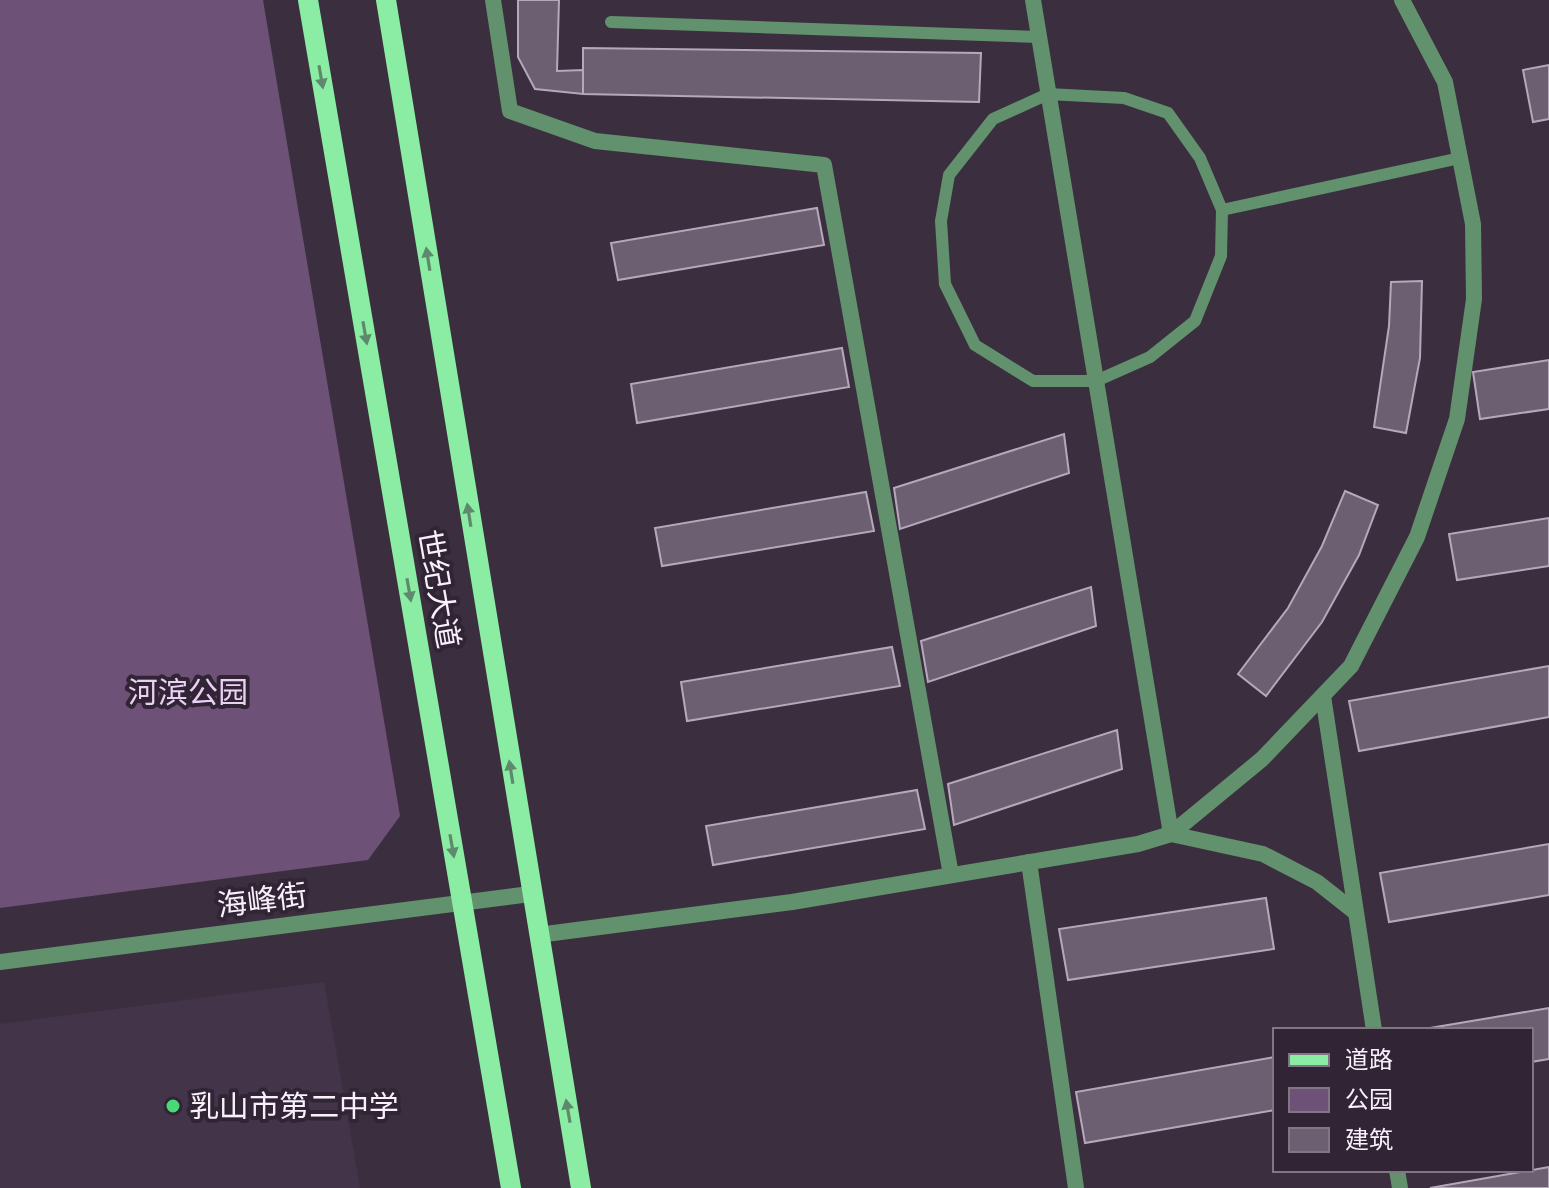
<svg xmlns="http://www.w3.org/2000/svg" width="1549" height="1188" font-family="Figtree,'Noto Sans SC',sans-serif">
	<rect width="100%" height="100%" fill="#3b2f3f"/>
	<polygon fill="#44344a" points="324,982 360,1188 0,1188 0,1024"/>
	<polygon fill="#6d5177" points="0,0 263,0 400,816 368,860 0,908"/>
	<g fill="#6c5f71" stroke="#b6a8bb" stroke-width="2">
		<polygon points="518,0 559,0 557,71 583,70 583,94 535,89 518,57"/>
		<polygon points="583,48 981,53 979,102 583,94"/>
		<polygon points="1549,65 1549,119 1533,122 1523,70"/>
		<polygon points="817,208 824,245 618,280 611,243"/>
		<polygon points="1422,281 1420,358 1406,433 1374,427 1389,326 1391,282"/>
		<polygon points="842,348 849,387 637,423 631,384"/>
		<polygon points="1549,360 1549,409 1480,419 1473,372"/>
		<polygon points="1064,434 1069,473 900,529 894,488"/>
		<polygon points="1345,491 1378,505 1359,555 1322,622 1266,696 1238,674 1288,608 1322,546"/>
		<polygon points="866,492 874,531 662,566 655,528"/>
		<polygon points="1549,518 1549,566 1457,580 1449,534"/>
		<polygon points="1091,587 1096,626 928,682 921,641"/>
		<polygon points="892,647 900,686 687,721 681,682"/>
		<polygon points="1549,666 1549,717 1359,751 1349,701"/>
		<polygon points="1117,730 1122,769 954,825 948,784"/>
		<polygon points="917,790 925,829 713,865 706,826"/>
		<polygon points="1549,844 1549,895 1389,922 1380,873"/>
		<polygon points="1266,898 1274,949 1068,980 1059,929"/>
		<polygon points="1549,1008 1549,1059 1531,1062 1531,1030 1418,1030"/>
		<polygon points="1275,1057 1275,1110 1085,1143 1076,1092"/>
		<polygon points="1549,1167 1549,1188 1430,1188"/>
	</g>
	<g fill="none" stroke-linecap="round" stroke-linejoin="round">
		<g stroke="#62916d" stroke-width="12">
			<polyline points="611,22 1039,37"/>
			<polygon points="1048,94 1124,98 1168,113 1200,158 1222,210 1221,256 1195,321 1150,357 1096,381 1033,381 975,345 945,284 941,221 949,175 993,119"/>
			<polyline points="1222,210 1460,158"/>
		</g>
		<g stroke="#62916d" stroke-width="16">
			<polyline points="493,0 510,111 595,141 824,165 951,875"/>
			<polyline points="1033,0 1171,834 1263,854 1317,882 1355,912"/>
			<polyline points="1323,696 1374,1030"/>
			<polyline points="1029,862 1076,1188"/>
			<polyline points="538,935 792,902 1138,844 1171,834 1262,759 1351,666 1417,537 1457,419 1474,299 1473,224 1445,82 1402,0"/>
			<polyline points="1397,1170 1400,1188"/>
		</g>
		<polyline stroke="#62916d" stroke-width="16" points="0,962 530,894"/>
		<g stroke="#8aeda3" stroke-width="20">
			<polyline points="308,0 511,1188"/>
			<polyline points="386,0 581,1188"/>
		</g>
	</g>
	<defs><path id="oneway-solid" d="M-6-.8H1V-3.2L6.5 0L1 3.2V.8H-6Z" transform="scale(2)"/></defs>
	<g fill="#5e896c">
		<use href="#oneway-solid" transform="translate(321 77) rotate(80)"/>
		<use href="#oneway-solid" transform="translate(428 259) rotate(-99)"/>
		<use href="#oneway-solid" transform="translate(365 333) rotate(80)"/>
		<use href="#oneway-solid" transform="translate(469 515) rotate(-99)"/>
		<use href="#oneway-solid" transform="translate(409 590) rotate(80)"/>
		<use href="#oneway-solid" transform="translate(511 772) rotate(-99)"/>
		<use href="#oneway-solid" transform="translate(452 846) rotate(80)"/>
		<use href="#oneway-solid" transform="translate(568 1111) rotate(-100)"/>
	</g>
	<circle fill="#4ad778" stroke="#312535" stroke-width="3" cx="173" cy="1106" r="8"/>
	<g text-anchor="middle" dominant-baseline="central" stroke-width="8" stroke-linejoin="round" paint-order="stroke">
		<g font-size="30" fill="#f8f0fb" stroke="#312535">
			<text transform="translate(439 589) rotate(80)">世纪大道</text>
			<text transform="translate(262 900) rotate(-7)">海峰街</text>
		</g>
		<g font-size="30" fill="#ead1f4" stroke="#312535">
			<text x="188" y="692">河滨公园</text>
		</g>
		<g font-size="30" fill="#f8f0fb" stroke="#312535" text-anchor="start">
			<text x="189" y="1106">乳山市第二中学</text>
		</g>
	</g>
	<rect x="1273" y="1028" width="260" height="144" fill="#312535" stroke="#817684" stroke-width="2"/>
	<rect x="1289" y="1054" width="40" height="12" fill="#8aeda3" stroke="#817684" stroke-width="2"/>
	<text x="1345" y="1068" font-size="24" fill="#f8f0fb">道路</text>
	<rect x="1289" y="1088" width="40" height="24" fill="#6d5177" stroke="#817684" stroke-width="2"/>
	<text x="1345" y="1108" font-size="24" fill="#f8f0fb">公园</text>
	<rect x="1289" y="1128" width="40" height="24" fill="#6c5f71" stroke="#817684" stroke-width="2"/>
	<text x="1345" y="1148" font-size="24" fill="#f8f0fb">建筑</text>
</svg>
